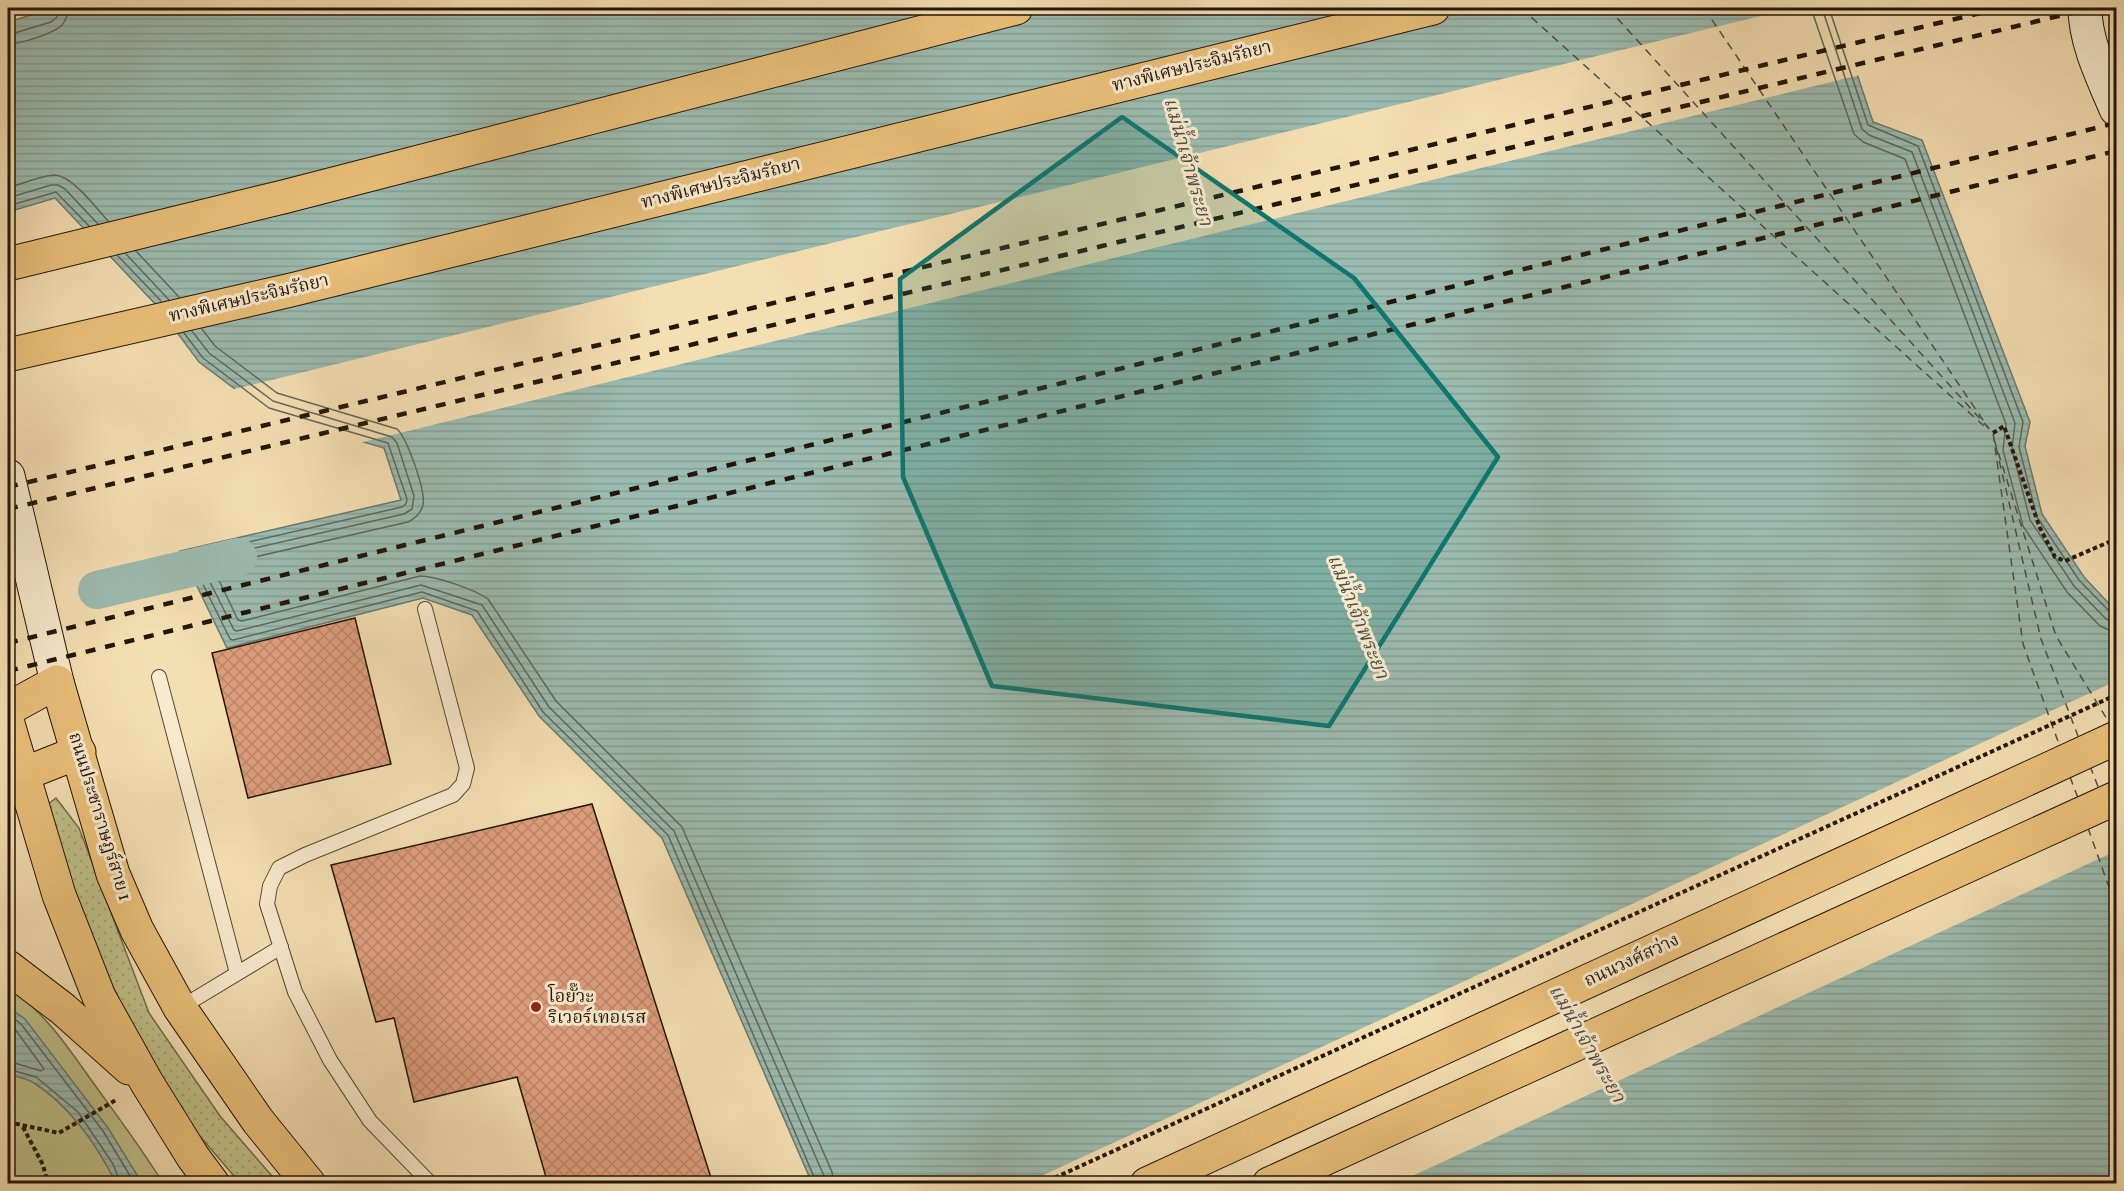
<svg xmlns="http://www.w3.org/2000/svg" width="2124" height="1191" font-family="Vollkorn,'Noto Serif Thai',serif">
	<defs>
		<pattern id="grass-dots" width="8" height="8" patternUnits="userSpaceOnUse" patternTransform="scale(1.5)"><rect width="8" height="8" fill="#c0c089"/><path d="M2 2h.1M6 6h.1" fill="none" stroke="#a5a475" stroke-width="1.8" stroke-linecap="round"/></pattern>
		<pattern id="water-rules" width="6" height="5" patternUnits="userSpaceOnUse" patternTransform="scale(1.5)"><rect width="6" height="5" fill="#9cbcb1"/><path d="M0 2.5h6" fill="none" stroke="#86a197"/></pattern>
		<pattern id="building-cross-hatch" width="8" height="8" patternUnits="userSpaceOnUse" patternTransform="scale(1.5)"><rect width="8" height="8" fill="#dd9d7c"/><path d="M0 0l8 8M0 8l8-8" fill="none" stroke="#bd866a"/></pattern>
	</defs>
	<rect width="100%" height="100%" fill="#f4dfb3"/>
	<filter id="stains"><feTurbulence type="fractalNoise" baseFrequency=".00333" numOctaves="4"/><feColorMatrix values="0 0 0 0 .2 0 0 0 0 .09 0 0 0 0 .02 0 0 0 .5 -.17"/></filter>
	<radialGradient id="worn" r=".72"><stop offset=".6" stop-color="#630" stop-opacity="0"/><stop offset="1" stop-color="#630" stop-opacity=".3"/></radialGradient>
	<polygon fill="url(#grass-dots)" stroke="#726a49" stroke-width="1.5" points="56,798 79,828 149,1013 220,1116 278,1183 240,1183 198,1134 153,1068 83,926 47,805"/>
	<path fill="#c0c089" stroke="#726a49" stroke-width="1.5" d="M8,988C47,1014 67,1046 94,1084C118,1117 142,1149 163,1183H8Z"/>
	<g fill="url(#water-rules)" stroke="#6c796e" stroke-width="1.5">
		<polygon points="54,8 1835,8 1873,122 1922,140 2030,422 2025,446 2042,514 2084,577 2116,611 2116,1183 812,1183 662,838 539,716 472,615 423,598 227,648 180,551 401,500 384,448 267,413 199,362 159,308 55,198 8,212 8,22"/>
		<path d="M8,1007L25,1019L108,1128L142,1183H116C97,1145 71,1107 34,1083C27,1078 16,1077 8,1074Z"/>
	</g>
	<g fill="#f4dfb3">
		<polygon points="1793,8 1838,8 1860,75 359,443 266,416 230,390"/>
		<polygon points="2116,681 2116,851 1395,1184 1026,1183"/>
	</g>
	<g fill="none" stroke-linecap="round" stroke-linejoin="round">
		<g stroke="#60685d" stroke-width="1.5">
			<polyline points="1813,8 1814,17 1854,134 1863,142 1905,159 2006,424 2003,450 2023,526 2067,592 2100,626 2109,630 2116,631"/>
			<polyline points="1822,8 1862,129 1869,135 1912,152 2015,423 2012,449 2030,520 2074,586 2106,619 2116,622"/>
			<polyline points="1829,8 1868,125 1918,146 2023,422 2019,447 2037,517 2079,580 2110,612 2116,614"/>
			<polyline points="8,35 51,22 57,17 59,8"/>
			<path d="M8,44C20,44 53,34 62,25C66,20 68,14 68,8"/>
			<path d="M8,188C22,184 39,176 54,175C72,175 96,208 108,221"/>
			<polyline points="8,198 51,185 58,185 65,189 98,224"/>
			<polyline points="8,206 56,192 89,226"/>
			<polyline points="136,251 179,297"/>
			<polyline points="126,254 169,300"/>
			<polyline points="118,256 161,301"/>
			<path d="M202,329L215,346L277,393L397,429C407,438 426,491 423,505C421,513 416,518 408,522L215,566L214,570L238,620L242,621L420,576C436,576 476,590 488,599L556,701L682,827L832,1172L834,1184"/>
			<polyline points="192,331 209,353 273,401 392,437 397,443 414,496 412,509 404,514 202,560 201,564 234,630 237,631 421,585 482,605 549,707 674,831 824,1176 825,1184"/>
			<polyline points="184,333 203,358 269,408 388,443 407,499 406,504 402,507 191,555 190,558 230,639 233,640 422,592 477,611 543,712 668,835 817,1184"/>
			<polyline points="8,1014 21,1024 103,1131 135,1184"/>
			<polyline points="8,1024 15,1029 44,1069 41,1071 8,1061"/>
			<polyline points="8,1069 36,1077 78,1112 113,1164 121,1184"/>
		</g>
		<polyline stroke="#9cbcb1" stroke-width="38" points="97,590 238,557"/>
		<g stroke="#4d4f44" stroke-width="1.5" stroke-dasharray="8 6" stroke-linecap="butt">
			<polyline points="1521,8 1984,426"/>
			<polyline points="1608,8 1993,433 2023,644 2060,747"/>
			<polyline points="1704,8 1989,429"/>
			<polyline points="1994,439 2056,636 2110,724"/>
			<polyline points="1996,447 2041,639 2078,736"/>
			<polyline points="2090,766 2099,789"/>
			<polyline points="2070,777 2078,798"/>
			<polyline points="2110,819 2116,835"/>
			<polyline points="2088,828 2116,907"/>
		</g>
	</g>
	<g fill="url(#building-cross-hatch)" stroke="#231509" stroke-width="1.5">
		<polygon points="355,618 391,764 248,798 212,653"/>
		<polygon points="592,804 713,1184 548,1184 517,1077 414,1102 394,1018 376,1022 331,865"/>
	</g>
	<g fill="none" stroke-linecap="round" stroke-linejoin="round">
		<g stroke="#574834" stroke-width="16">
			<g id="service">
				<polyline points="425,609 467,768 463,784 453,795 305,855 279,868 270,886 267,904 295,992 330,1060 370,1121 431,1184"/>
				<polyline points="159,677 237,973"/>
				<polyline points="180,1008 281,947"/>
			</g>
		</g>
		<g stroke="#231509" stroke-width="35">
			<g id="secondary">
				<path d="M2085,8C2085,42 2103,78 2116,109"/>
				<polyline points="8,476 57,682"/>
			</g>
		</g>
		<g stroke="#231509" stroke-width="35">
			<g id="primary">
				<polyline points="8,709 57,682 113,874 137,930 180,1008 258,1121 309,1184"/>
				<polyline points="8,724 59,895 99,997 147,1083 193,1157 213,1184"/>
				<polyline points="8,783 21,775 79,752"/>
				<polyline points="8,967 63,1009 129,1068"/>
				<polyline points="1147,1184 2116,738"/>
				<polyline points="1269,1184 2116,798"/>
			</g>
		</g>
		<g stroke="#231509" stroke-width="35">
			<g id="motorway">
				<polyline points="8,264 283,197 1016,8"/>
				<polyline points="8,355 291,290 1433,8"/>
			</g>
		</g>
		<g stroke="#231509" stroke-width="4" stroke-dasharray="4.5 3" stroke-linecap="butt">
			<polyline points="1993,433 2004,426 2040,528 2055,557 2065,561 2116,539"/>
			<polyline points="8,1122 59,1133 116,1100"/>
			<polyline points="23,1127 43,1165 48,1184"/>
			<polyline points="1041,1184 2116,695"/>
		</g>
		<use href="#service" stroke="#f8eace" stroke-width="14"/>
		<use href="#secondary" stroke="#f8eace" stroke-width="33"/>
		<use href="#primary" stroke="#eac07a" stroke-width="33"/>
		<use href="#motorway" stroke="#eac07a" stroke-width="33"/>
		<g stroke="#231509" stroke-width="4.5" stroke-dasharray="10 10" stroke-linecap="butt">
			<polyline points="8,487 2001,8"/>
			<polyline points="8,509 2092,8"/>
			<polyline points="8,643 2116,123"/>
			<polyline points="8,671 2116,151"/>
		</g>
	</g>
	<path fill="#0f766e" fill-opacity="0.2" stroke="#0f766e" stroke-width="4.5" stroke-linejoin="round" d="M1122,117L1354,278L1498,457L1329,726L992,686L903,477L900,279Z"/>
	<circle fill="#8f2418" stroke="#f8eace" stroke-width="2" cx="536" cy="1007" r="6"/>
	<g text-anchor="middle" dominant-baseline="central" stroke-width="6" stroke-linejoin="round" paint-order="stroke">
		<g font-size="18" fill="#231509" stroke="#f8eace">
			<text transform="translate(1192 67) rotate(-14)">ทางพิเศษประจิมรัถยา</text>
			<text transform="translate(721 184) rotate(-14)">ทางพิเศษประจิมรัถยา</text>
			<text transform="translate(249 299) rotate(-13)">ทางพิเศษประจิมรัถยา</text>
			<text transform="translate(99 817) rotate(73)">ถนนประชาราษฎร์สาย 1</text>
			<text transform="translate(1632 961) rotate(-25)">ถนนวงศ์สว่าง</text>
		</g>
		<g font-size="18" fill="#231509" stroke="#f8eace" text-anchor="start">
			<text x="548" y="997">โอยั๊วะ<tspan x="548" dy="21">ริเวอร์เทอเรส</tspan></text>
		</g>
		<g font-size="20" font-style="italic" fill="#4d4f44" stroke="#f8eace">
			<text transform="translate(1187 162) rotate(74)">แม่น้ำเจ้าพระยา</text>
			<text transform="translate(1357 617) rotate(68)">แม่น้ำเจ้าพระยา</text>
			<text transform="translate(1586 1044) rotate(60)">แม่น้ำเจ้าพระยา</text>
		</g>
	</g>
	<rect width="2124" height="1191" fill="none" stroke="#f4dfb3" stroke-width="30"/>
	<rect x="9" y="9" width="2106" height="1173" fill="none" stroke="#231509" stroke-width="3"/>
	<rect x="15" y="15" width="2094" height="1161" fill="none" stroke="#231509" stroke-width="1.5"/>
	<rect width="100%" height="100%" filter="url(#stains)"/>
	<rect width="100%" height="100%" fill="url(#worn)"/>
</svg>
